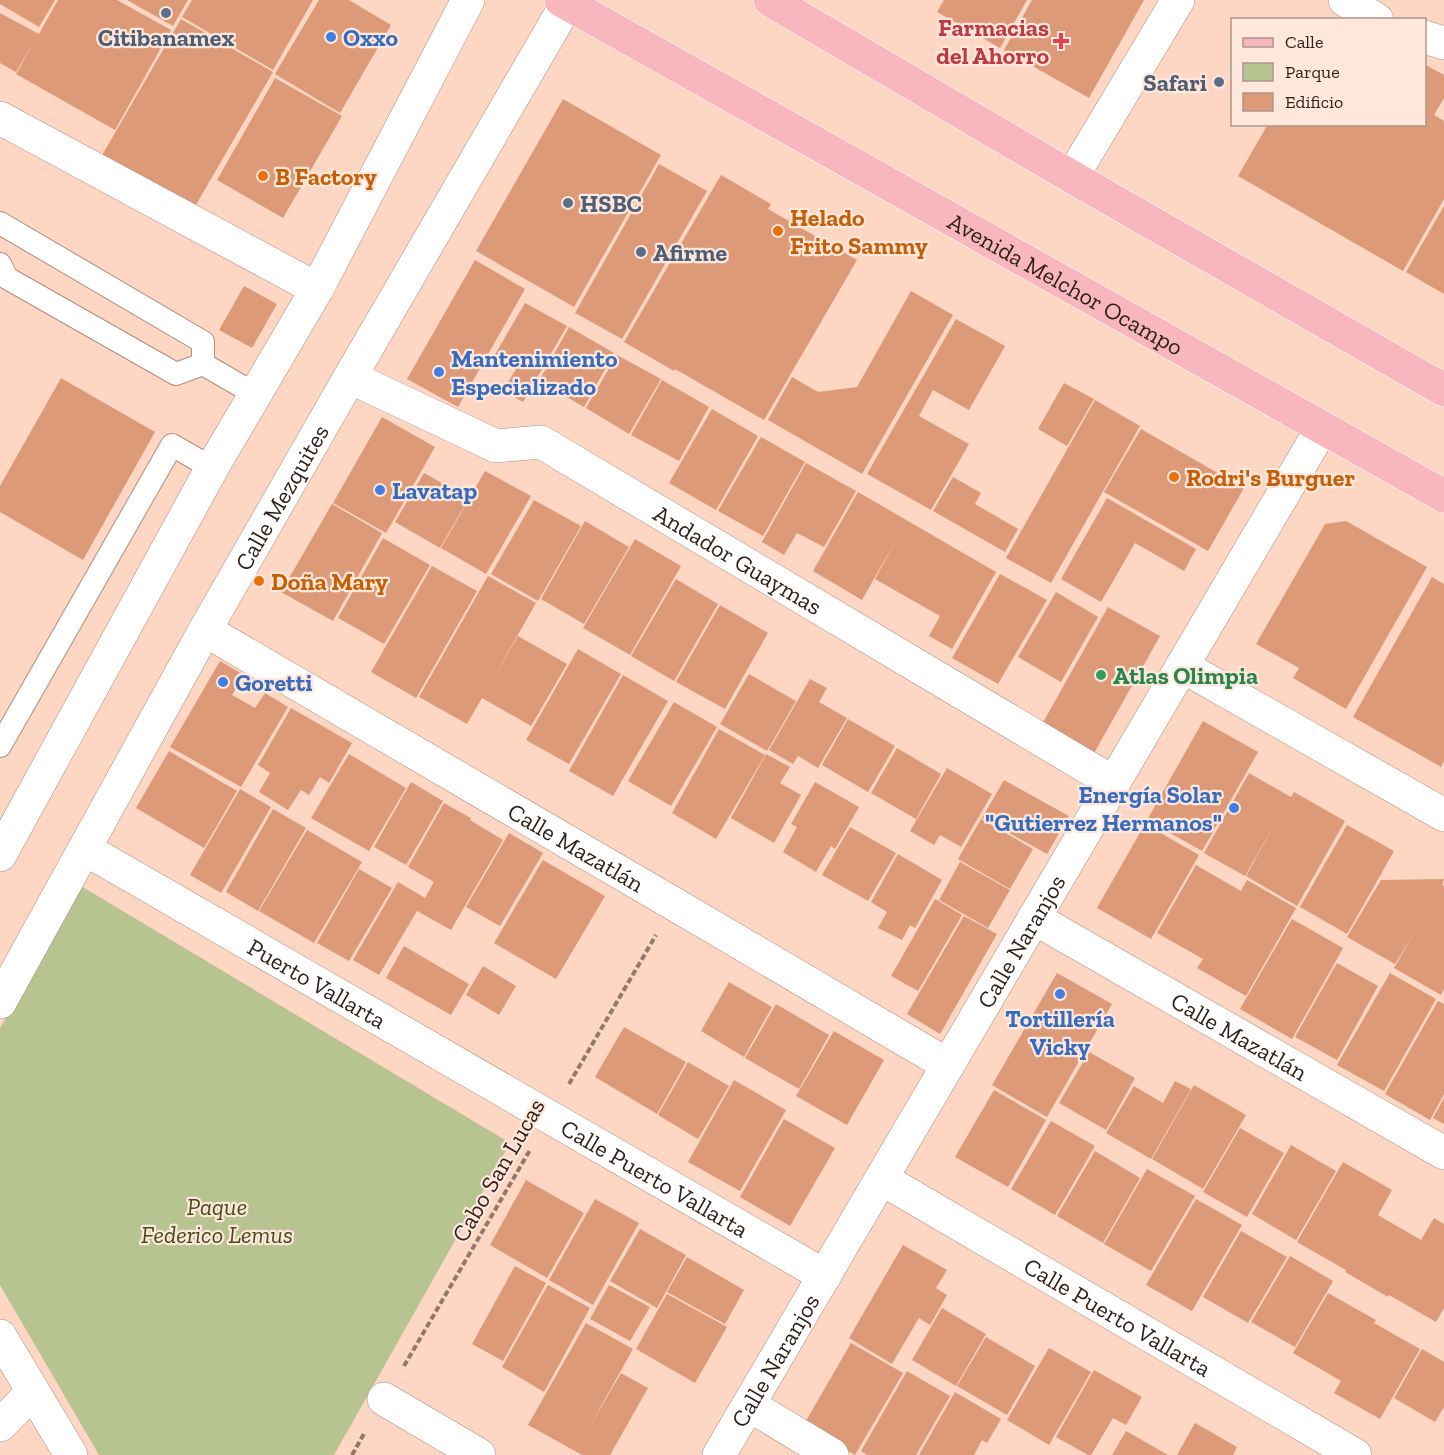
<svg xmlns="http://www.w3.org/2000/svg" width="1444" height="1455" font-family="'Zilla Slab',serif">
	<rect width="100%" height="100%" fill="#fdd6c4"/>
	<polygon fill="#b7c391" points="81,886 510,1143 334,1455 99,1455 0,1285 0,1028"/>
	<g fill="#dc9a79">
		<polygon points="0,0 55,0 39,27 0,4"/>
		<polygon points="58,0 117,0 171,30 115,130 16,74 36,39 16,72 0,63 0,13 39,34"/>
		<polygon points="127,0 188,0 173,26"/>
		<polygon points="192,0 313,0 273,70 182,17"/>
		<polygon points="319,0 349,0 391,25 340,113 275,74"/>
		<polygon points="944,0 1027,0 1000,48 937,12"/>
		<polygon points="1032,0 1144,0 1089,98 1004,50"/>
		<polygon points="181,19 273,72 193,210 101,157"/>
		<polygon points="1424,64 1444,75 1444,98 1434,115 1444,121 1444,199 1403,271 1238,176 1268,124 1424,124"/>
		<polygon points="275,78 342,116 283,218 217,180"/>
		<polygon points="563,99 661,155 574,307 476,251"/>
		<polygon points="659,164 707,191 622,339 575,313"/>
		<polygon points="721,175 771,204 768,209 857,260 764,420 675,369 674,371 624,342"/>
		<polygon points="1444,206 1444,294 1406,272"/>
		<polygon points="475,260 525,289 458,407 407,379"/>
		<polygon points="244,286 277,304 252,348 219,330"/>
		<polygon points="911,291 953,315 862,474 768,420 792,377 818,392 857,387"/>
		<polygon points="525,303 567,326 523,402 503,391 516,369 494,356"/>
		<polygon points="956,319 1005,346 969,410 933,390 919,416 969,444 931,510 867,474"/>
		<polygon points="569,327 614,353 584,407 539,381"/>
		<polygon points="617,355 661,379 629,434 586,408"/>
		<polygon points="61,378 155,432 83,560 0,512 0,486"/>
		<polygon points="662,380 709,407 679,461 631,435"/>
		<polygon points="1064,383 1094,399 1067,446 1038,429"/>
		<polygon points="1095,400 1140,426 1051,583 1006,558"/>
		<polygon points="712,409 758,436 716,510 669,483"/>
		<polygon points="382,417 435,447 386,533 333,503"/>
		<polygon points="1141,429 1244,488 1208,551 1104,492"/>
		<polygon points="761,437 805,462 763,536 718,511"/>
		<polygon points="806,463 856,491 824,547 797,533 784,555 762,542"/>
		<polygon points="485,471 531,496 486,574 441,548"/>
		<polygon points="424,473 469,498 440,548 395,522"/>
		<polygon points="953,477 981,493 975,504 1018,529 1005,552 933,511"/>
		<polygon points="858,492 996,572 952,649 929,636 940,616 875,579 897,538 862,600 813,571"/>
		<polygon points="1107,498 1196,549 1184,571 1135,543 1101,602 1061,579"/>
		<polygon points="534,500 581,526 538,601 491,574"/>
		<polygon points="332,504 382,533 333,621 281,592"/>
		<polygon points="585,521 629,547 584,624 541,599"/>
		<polygon points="1346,521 1427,567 1346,709 1293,678 1299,668 1256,644 1325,524"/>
		<polygon points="383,538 430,565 384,644 338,618"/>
		<polygon points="635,539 681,566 630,655 583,628"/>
		<polygon points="432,566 477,591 416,698 371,672"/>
		<polygon points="1000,574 1047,600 998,684 952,658"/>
		<polygon points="488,576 536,603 491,682 518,636 567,664 531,726 482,698 467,724 419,697"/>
		<polygon points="1432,577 1444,584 1444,761 1441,767 1353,717"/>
		<polygon points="676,579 718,604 674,681 631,656"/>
		<polygon points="1056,592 1098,617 1061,682 1018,657"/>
		<polygon points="720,605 768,633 725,709 676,682"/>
		<polygon points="1108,607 1160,636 1093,755 1041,726"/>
		<polygon points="578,649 621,674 569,764 526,740"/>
		<polygon points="220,661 244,675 232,695 255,708 265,693 288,707 241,787 170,747"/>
		<polygon points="749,674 796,701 767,751 720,724"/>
		<polygon points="623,675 668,701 613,796 569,771"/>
		<polygon points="810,679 827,688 819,702 847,718 818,768 798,756 793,764 769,750"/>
		<polygon points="674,702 717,727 671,806 628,781"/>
		<polygon points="291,708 352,743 329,783 320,777 309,795 301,790 288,810 259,792 270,773 258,765"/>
		<polygon points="848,719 895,746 868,792 822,765"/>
		<polygon points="1203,721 1258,752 1202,851 1147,820"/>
		<polygon points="719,729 765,755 716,839 672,813"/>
		<polygon points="897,748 941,774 916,819 871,793"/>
		<polygon points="169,751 237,791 204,848 136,808"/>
		<polygon points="349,754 406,788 369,851 311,818"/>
		<polygon points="766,754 790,767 780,783 801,795 774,843 731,818"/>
		<polygon points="947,768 992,794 961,847 940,835 934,845 910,831"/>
		<polygon points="1249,773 1291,797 1294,792 1345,821 1297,906 1246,876 1277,819 1245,876 1204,853"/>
		<polygon points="1004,780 1069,816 1047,854 982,818"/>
		<polygon points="411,782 443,801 406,865 374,847"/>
		<polygon points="815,782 859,807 835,849 831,846 816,872 783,852 797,827 791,824"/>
		<polygon points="240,789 271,807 221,893 190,875"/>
		<polygon points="444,803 471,818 470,820 503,840 451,930 417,911 379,975 353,960 398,882 425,898 434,882 408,867"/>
		<polygon points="273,809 306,828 258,911 226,892"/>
		<polygon points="981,819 1033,849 1010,889 958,859"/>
		<polygon points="1145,824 1199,855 1151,939 1097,908"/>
		<polygon points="1347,825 1394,851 1347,934 1300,907"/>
		<polygon points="850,827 896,853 868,901 822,875"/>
		<polygon points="307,830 362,862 314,943 259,911"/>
		<polygon points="509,833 543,853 500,926 466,907"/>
		<polygon points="898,854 942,880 915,928 910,925 902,940 878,928 887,912 871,902"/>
		<polygon points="543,860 605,896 556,979 494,943"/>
		<polygon points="960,862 1010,890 988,928 939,900"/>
		<polygon points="1196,865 1241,891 1247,880 1296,908 1246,996 1197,968 1203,959 1157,933"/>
		<polygon points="359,869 392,888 349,961 317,943"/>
		<polygon points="1444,879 1442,885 1444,886 1444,989 1441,995 1394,968 1414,933 1395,964 1347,937 1381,880"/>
		<polygon points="935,899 962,915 918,991 891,976"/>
		<polygon points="964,916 997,934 940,1034 907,1014"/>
		<polygon points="1292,919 1343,948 1292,1039 1240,1009"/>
		<polygon points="404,946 469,984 451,1015 386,978"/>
		<polygon points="1337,963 1378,986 1337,1060 1295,1037"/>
		<polygon points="483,966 516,986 499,1015 466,995"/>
		<polygon points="1057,973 1112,1004 1047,1117 992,1085"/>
		<polygon points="1390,973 1436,999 1384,1091 1337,1065"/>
		<polygon points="729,982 772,1007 744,1057 701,1031"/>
		<polygon points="1438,1001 1444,1004 1444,1094 1430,1120 1385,1094"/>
		<polygon points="776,1004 829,1035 799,1089 745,1058"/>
		<polygon points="624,1027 686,1062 657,1114 595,1077"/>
		<polygon points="834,1031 884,1060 847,1125 796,1096"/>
		<polygon points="1089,1052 1135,1078 1106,1130 1059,1103"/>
		<polygon points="688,1062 729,1086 698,1139 658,1115"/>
		<polygon points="734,1080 786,1110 740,1191 688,1162"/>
		<polygon points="1175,1081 1191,1089 1151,1159 1106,1133 1134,1086 1163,1103"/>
		<polygon points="1194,1085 1246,1115 1203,1189 1152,1159"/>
		<polygon points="994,1090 1046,1120 1008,1187 955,1157"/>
		<polygon points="1444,1098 1444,1124 1433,1118"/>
		<polygon points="784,1119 835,1148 790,1226 740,1197"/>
		<polygon points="1051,1121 1095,1146 1055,1215 1011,1189"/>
		<polygon points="1240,1128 1284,1153 1247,1217 1203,1192"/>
		<polygon points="1291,1145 1336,1171 1296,1240 1252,1214"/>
		<polygon points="1095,1151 1140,1178 1103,1243 1057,1216"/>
		<polygon points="1343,1162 1392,1190 1378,1215 1421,1240 1434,1218 1444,1224 1444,1308 1436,1322 1389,1295 1388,1297 1345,1272 1346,1270 1297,1242"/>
		<polygon points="1147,1169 1195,1196 1151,1271 1104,1244"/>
		<polygon points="526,1180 584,1213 547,1278 490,1245"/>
		<polygon points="595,1199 639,1223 593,1305 549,1280"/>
		<polygon points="1196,1199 1242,1225 1192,1311 1146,1285"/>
		<polygon points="640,1229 686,1255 657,1308 610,1281"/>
		<polygon points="1241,1231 1287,1257 1248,1323 1203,1297"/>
		<polygon points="903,1245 947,1270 936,1288 947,1295 930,1325 919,1318 892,1364 849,1338"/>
		<polygon points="1290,1256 1333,1281 1295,1347 1251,1322"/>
		<polygon points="687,1257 744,1290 725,1324 667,1292"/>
		<polygon points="515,1266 546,1283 503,1361 472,1344"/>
		<polygon points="548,1285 590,1308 544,1392 502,1367"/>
		<polygon points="609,1285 650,1307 630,1341 590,1319"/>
		<polygon points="1328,1293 1376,1320 1374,1323 1420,1349 1380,1419 1334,1393 1341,1381 1293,1353"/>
		<polygon points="667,1294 727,1327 695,1383 636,1349"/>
		<polygon points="942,1308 986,1334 956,1386 912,1360"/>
		<polygon points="586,1323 633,1349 586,1433 621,1373 648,1388 610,1455 582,1455 528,1425"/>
		<polygon points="986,1337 1035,1366 1007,1415 957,1386"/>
		<polygon points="851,1343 903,1373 855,1455 803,1426"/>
		<polygon points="1049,1348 1091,1372 1049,1445 1007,1420"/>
		<polygon points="1422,1349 1444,1362 1444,1407 1435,1422 1394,1398"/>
		<polygon points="1094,1370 1142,1397 1126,1425 1113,1418 1091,1455 1088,1455 1056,1437"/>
		<polygon points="907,1371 950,1396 916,1455 867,1455 861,1451"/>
		<polygon points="955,1392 1001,1419 987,1443 982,1440 974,1455 919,1455"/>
		<polygon points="1195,1423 1237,1447 1233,1455 1177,1455"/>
		<polygon points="1126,1431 1168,1455 1112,1455"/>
	</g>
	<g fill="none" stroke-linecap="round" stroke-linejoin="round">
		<g stroke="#b08d7c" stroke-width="24">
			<g id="service">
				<polyline points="0,223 203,342 203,364"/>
				<polyline points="0,264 7,278 176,374 203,364"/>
				<polyline points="203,364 255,394"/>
				<polyline points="0,746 172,445 212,468"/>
			</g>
		</g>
		<g stroke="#b08d7c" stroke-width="34">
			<polyline id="pedestrian" points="674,904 948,1065"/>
		</g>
		<g stroke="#b08d7c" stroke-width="34">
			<g id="minor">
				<polyline points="1345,0 1377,20"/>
				<polyline points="1424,37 1444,43"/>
				<polyline points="0,118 317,289"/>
				<polyline points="1072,177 1178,0"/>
				<path id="s1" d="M350,377L496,446L541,442L1114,783"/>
				<path id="s2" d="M205,630L674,904"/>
				<polyline points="1182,666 1444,815"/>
				<path id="s3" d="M85,849L825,1276"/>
				<path id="s4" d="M1034,918L1444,1153"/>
				<path id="s5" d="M882,1179L1355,1455"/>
				<polyline points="384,1399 479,1455"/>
				<polyline points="749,1405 832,1455"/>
				<path id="s6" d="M719,1455L1322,428"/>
			</g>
		</g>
		<g stroke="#b08d7c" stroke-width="34">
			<g id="tertiary">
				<polyline points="0,855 212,468 317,289 468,0"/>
				<path id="s7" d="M0,1002L205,630L350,377L569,0"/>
				<polyline points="0,1336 71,1455"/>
				<polyline points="0,1425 33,1392"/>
			</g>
		</g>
		<g stroke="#fff" stroke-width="34">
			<g id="primary">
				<path id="s8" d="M561,0L1444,496"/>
				<polyline points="770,0 1072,177 1444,390"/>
			</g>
		</g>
		<g stroke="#93796c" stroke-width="4" stroke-dasharray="6 3" stroke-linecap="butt">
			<polyline points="569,1084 656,935"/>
			<polyline points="404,1366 530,1150"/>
			<polyline points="352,1455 365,1432"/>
		</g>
		<use href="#service" stroke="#fff" stroke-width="22"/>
		<use href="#pedestrian" stroke="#fff" stroke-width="33"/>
		<use href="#minor" stroke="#fff" stroke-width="33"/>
		<use href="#tertiary" stroke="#fff" stroke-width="33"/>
		<use href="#primary" stroke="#f8b7be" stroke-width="33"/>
	</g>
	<g fill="#5c6f8a" stroke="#ffe7dc" stroke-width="2">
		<circle cx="166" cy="13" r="6"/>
		<circle cx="1219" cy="82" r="6"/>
		<circle cx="568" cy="203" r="6"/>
		<circle cx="641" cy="252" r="6"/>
	</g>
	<g fill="#3f7fe0" stroke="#ffe7dc" stroke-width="2">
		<circle cx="331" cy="37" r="6"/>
		<circle cx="439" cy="372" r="6"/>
		<circle cx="380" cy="490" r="6"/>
		<circle cx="223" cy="682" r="6"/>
		<circle cx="1234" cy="808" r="6"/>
		<circle cx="1060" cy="994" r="6"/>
	</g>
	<path fill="#e0444e" stroke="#ffe7dc" stroke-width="2" d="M1058 32h6v6h6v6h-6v6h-6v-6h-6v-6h6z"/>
	<g fill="#e8710a" stroke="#ffe7dc" stroke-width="2">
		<circle cx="263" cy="176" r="6"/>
		<circle cx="778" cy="231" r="6"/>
		<circle cx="1174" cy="477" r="6"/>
		<circle cx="259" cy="581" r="6"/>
	</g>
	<circle fill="#2e9e5b" stroke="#ffe7dc" stroke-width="2" cx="1101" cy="675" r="6"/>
	<g text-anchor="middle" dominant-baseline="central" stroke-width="4.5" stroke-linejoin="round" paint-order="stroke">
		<g font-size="24" font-weight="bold" fill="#be3a42" stroke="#ffe7dc" text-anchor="end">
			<text x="1049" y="27">Farmacias<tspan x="1049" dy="28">del Ahorro</tspan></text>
		</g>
		<g font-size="24" font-weight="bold" fill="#4e5e75" stroke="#ffe7dc" text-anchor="start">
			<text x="166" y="37" text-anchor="middle">Citibanamex</text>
			<text x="1207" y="82" text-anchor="end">Safari</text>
			<text x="580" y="203">HSBC</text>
			<text x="653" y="252">Afirme</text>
		</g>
		<g font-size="24" font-weight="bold" fill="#366cbe" stroke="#ffe7dc" text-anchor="start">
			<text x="343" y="37">Oxxo</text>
			<text x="451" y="358">Mantenimiento<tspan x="451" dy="28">Especializado</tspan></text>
			<text x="392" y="490">Lavatap</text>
			<text x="235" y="682">Goretti</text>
			<text x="1222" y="794" text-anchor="end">Energía Solar<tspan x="1222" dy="28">"Gutierrez Hermanos"</tspan></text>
			<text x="1060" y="1018" text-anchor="middle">Tortillería<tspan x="1060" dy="28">Vicky</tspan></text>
		</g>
		<g font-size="24" font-weight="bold" fill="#c56008" stroke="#ffe7dc" text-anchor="start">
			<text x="275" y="176">B Factory</text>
			<text x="790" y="217">Helado<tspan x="790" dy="28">Frito Sammy</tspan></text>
			<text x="1186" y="477">Rodri's Burguer</text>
			<text x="271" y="581">Doña Mary</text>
		</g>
		<g font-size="24" fill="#2c1f18" stroke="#ffe7dc">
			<text stroke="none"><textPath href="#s8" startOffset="579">Avenida Melchor Ocampo</textPath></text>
			<text stroke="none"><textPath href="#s7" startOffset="578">Calle Mezquites</textPath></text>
			<text stroke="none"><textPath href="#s1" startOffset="436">Andador Guaymas</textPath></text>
			<text stroke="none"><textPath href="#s2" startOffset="430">Calle Mazatlán</textPath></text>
			<text stroke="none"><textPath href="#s6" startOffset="596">Calle Naranjos</textPath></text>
			<text stroke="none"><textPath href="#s3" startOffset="268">Puerto Vallarta</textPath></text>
			<text stroke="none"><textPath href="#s4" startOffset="237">Calle Mazatlán</textPath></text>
			<text transform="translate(498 1170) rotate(-60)">Cabo San Lucas</text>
			<text stroke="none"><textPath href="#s3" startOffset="658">Calle Puerto Vallarta</textPath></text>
			<text stroke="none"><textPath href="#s5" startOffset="273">Calle Puerto Vallarta</textPath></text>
			<text stroke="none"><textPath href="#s6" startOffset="110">Calle Naranjos</textPath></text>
		</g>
		<g font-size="24" font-weight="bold" fill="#27864d" stroke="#ffe7dc" text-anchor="start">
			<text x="1113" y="675">Atlas Olimpia</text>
		</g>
		<g font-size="24" font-style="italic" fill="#434c1a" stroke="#ffe7dc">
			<text x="217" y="1206">Paque<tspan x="217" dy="28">Federico Lemus</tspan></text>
		</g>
	</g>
	<rect x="1231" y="18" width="195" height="108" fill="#ffe7dc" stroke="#ab978e" stroke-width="1.5"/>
	<rect x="1243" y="38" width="30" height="9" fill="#f8b7be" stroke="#ab978e" stroke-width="1.5"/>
	<text x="1285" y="48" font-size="18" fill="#2c1f18">Calle</text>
	<rect x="1243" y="63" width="30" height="18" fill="#b7c391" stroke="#ab978e" stroke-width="1.5"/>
	<text x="1285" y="78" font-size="18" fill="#2c1f18">Parque</text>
	<rect x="1243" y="93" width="30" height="18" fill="#dc9a79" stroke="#ab978e" stroke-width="1.5"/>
	<text x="1285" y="108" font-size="18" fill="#2c1f18">Edificio</text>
</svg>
